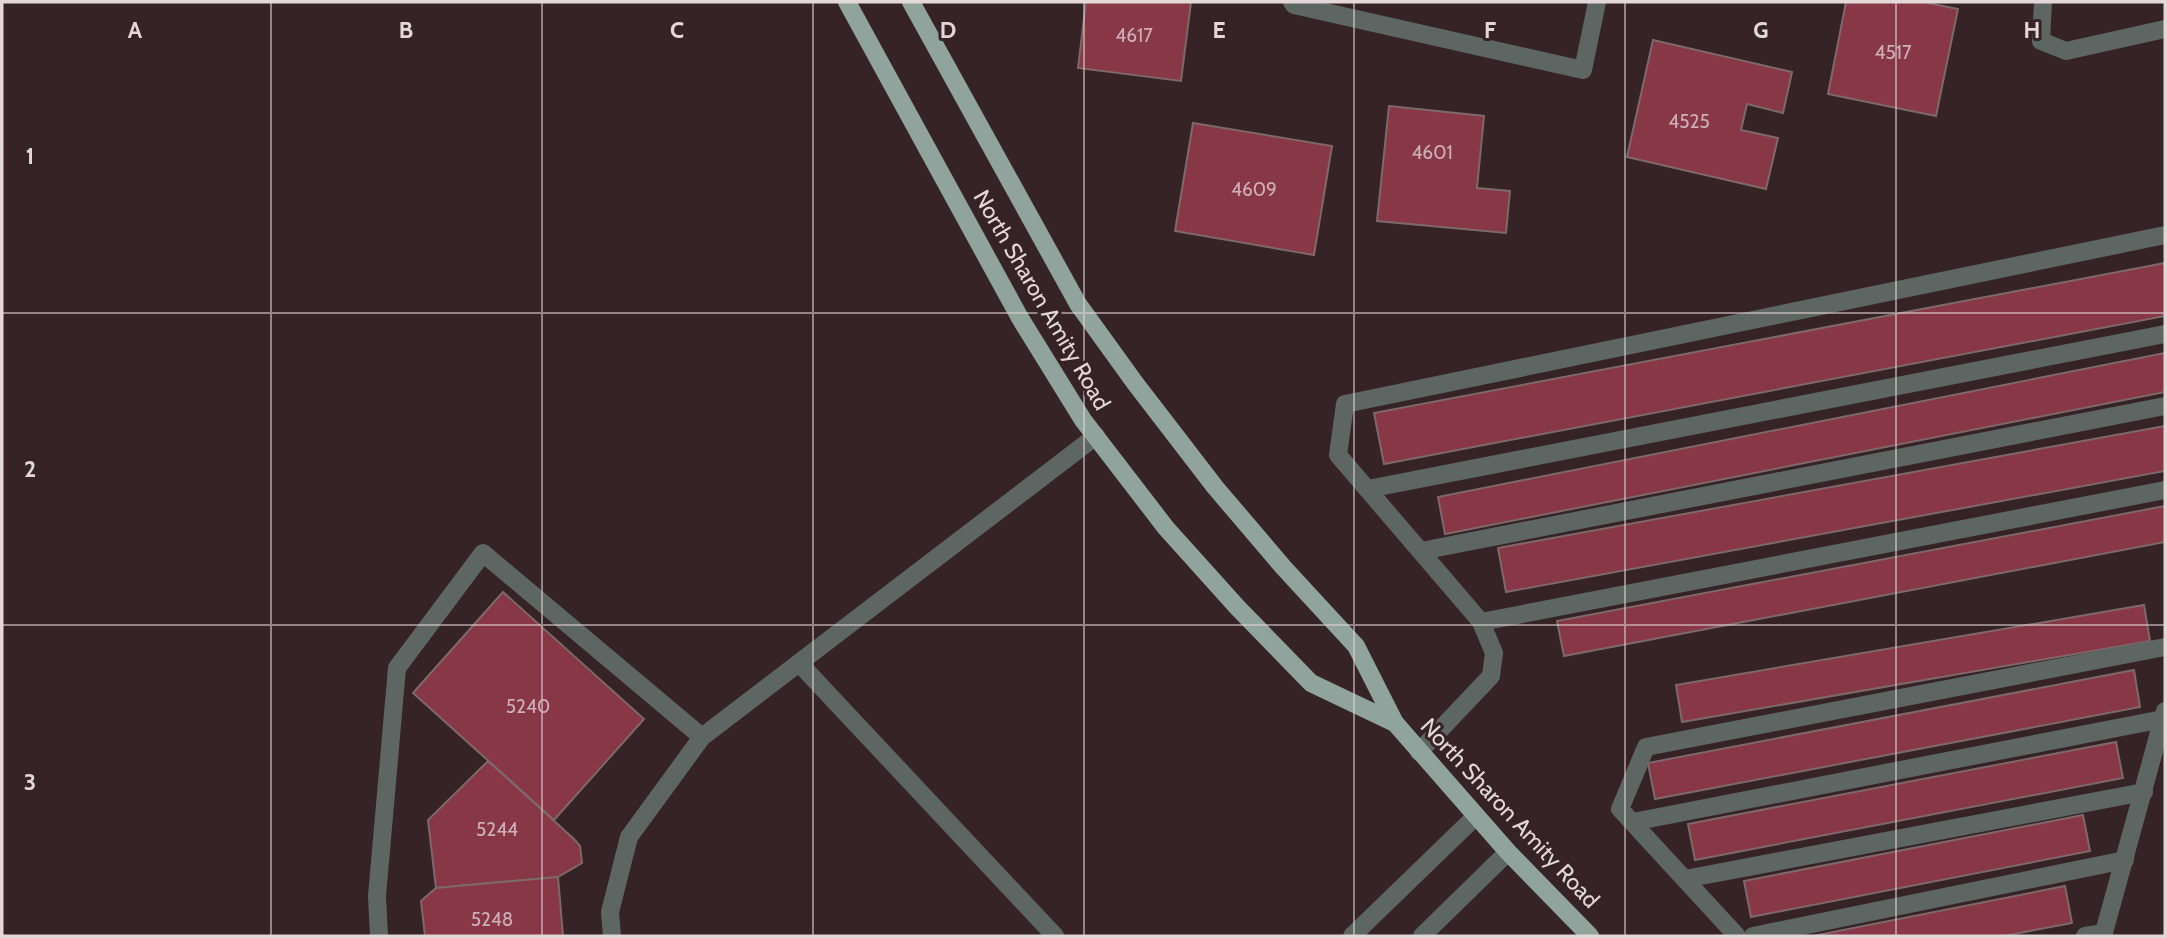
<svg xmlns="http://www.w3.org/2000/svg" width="2167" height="938" font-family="Cabin,sans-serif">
	<rect width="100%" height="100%" fill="#362326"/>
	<g fill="#873746" stroke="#7e686a" stroke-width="2">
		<polygon points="1086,2 1191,2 1181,81 1078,68"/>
		<polygon points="1846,2 1923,2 1958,9 1936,116 1828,94"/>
		<polygon points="1653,40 1792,72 1783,113 1747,104 1741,130 1778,138 1766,189 1627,157"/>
		<polygon points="1389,106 1484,116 1477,188 1510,191 1506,233 1377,221"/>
		<polygon points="1193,123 1332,146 1314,255 1175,231"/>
		<polygon points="2165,263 2165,316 1384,464 1374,413"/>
		<polygon points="2165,353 2165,392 1445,534 1438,497"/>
		<polygon points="2165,426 2165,471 1506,592 1498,548"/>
		<polygon points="2165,506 2165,542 1564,656 1557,621"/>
		<polygon points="503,592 644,719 554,820 413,693"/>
		<polygon points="2144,605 2150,641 1682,722 1676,685"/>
		<polygon points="2134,670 2140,707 1655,799 1648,763"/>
		<polygon points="2116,742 2123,778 1695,860 1688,824"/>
		<polygon points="488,761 574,839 580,846 582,863 558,877 436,888 428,820"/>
		<polygon points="2083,815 2090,851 1751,917 1744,881"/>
		<polygon points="558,877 563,936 425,936 421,901 436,888"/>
		<polygon points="2065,886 2072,923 2003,936 1813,936"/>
	</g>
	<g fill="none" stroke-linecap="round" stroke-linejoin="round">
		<g stroke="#5d6663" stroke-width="18">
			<polyline points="1292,2 1294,5 1583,70 1597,2"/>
			<polyline points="2043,2 2041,41 2066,51 2165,29"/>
			<polyline points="1368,489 2165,334"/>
			<polyline points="1421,551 2165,406"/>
			<polyline points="1481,622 2165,490"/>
			<polyline points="799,663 1055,936"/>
			<polyline points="1419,752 1491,676 1494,653 1481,622 1338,455 1345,404 2165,235"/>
			<polyline points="1633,822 2163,719"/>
			<polyline points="1685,879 2144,792"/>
			<polyline points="379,936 377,896 397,668 483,553 702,737"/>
			<polyline points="612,936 610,912 629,837 702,737 1096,436"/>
			<polyline points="1352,936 1476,816"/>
			<polyline points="1422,936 1508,852"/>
			<polyline points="1737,936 1620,809 1646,747 2165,647"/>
			<polyline points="1753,936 2125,860"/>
			<polyline points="2085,936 2104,933"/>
			<polyline points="2103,936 2165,711"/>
		</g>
		<g stroke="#90a39c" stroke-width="18">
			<polyline points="847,2 1020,318 1083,420 1166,528 1238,608 1311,683 1395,723"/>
			<polyline points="911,2 1078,304 1135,383 1215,487 1284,568 1356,646 1395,723 1508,852 1590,936"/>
		</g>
	</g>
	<path fill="none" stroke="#e4d7d8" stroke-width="2" stroke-opacity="0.55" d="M271,2V936M542,2V936M813,2V936M1084,2V936M1354,2V936M1625,2V936M1896,2V936M2,313H2165M2,625H2165"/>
	<g text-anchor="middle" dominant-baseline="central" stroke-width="6" stroke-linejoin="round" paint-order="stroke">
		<g font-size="19" fill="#cdafb4">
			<text x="1134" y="35">4617</text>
			<text x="1893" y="52">4517</text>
			<text x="1689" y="121">4525</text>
			<text x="1432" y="152">4601</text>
			<text x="1254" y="189">4609</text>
			<text x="528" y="706">5240</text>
			<text x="497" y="829">5244</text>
			<text x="492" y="919">5248</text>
		</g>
		<g font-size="23" fill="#e4d7d8" stroke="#362326">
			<text transform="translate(1042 300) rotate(60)">North Sharon Amity Road</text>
			<text transform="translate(1510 813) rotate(47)">North Sharon Amity Road</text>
		</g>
	</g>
	<g font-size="23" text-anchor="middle" font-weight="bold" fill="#e4d7d8" stroke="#362326" stroke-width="6" stroke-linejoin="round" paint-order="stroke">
		<text x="135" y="38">A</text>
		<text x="406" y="38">B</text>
		<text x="677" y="38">C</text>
		<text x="948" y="38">D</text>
		<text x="1219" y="38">E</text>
		<text x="1490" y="38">F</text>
		<text x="1761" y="38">G</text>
		<text x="2032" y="38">H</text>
		<text x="30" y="164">1</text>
		<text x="30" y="477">2</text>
		<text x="30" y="790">3</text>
	</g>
	<rect width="2167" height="938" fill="none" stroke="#e4d7d8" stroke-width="7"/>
</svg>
